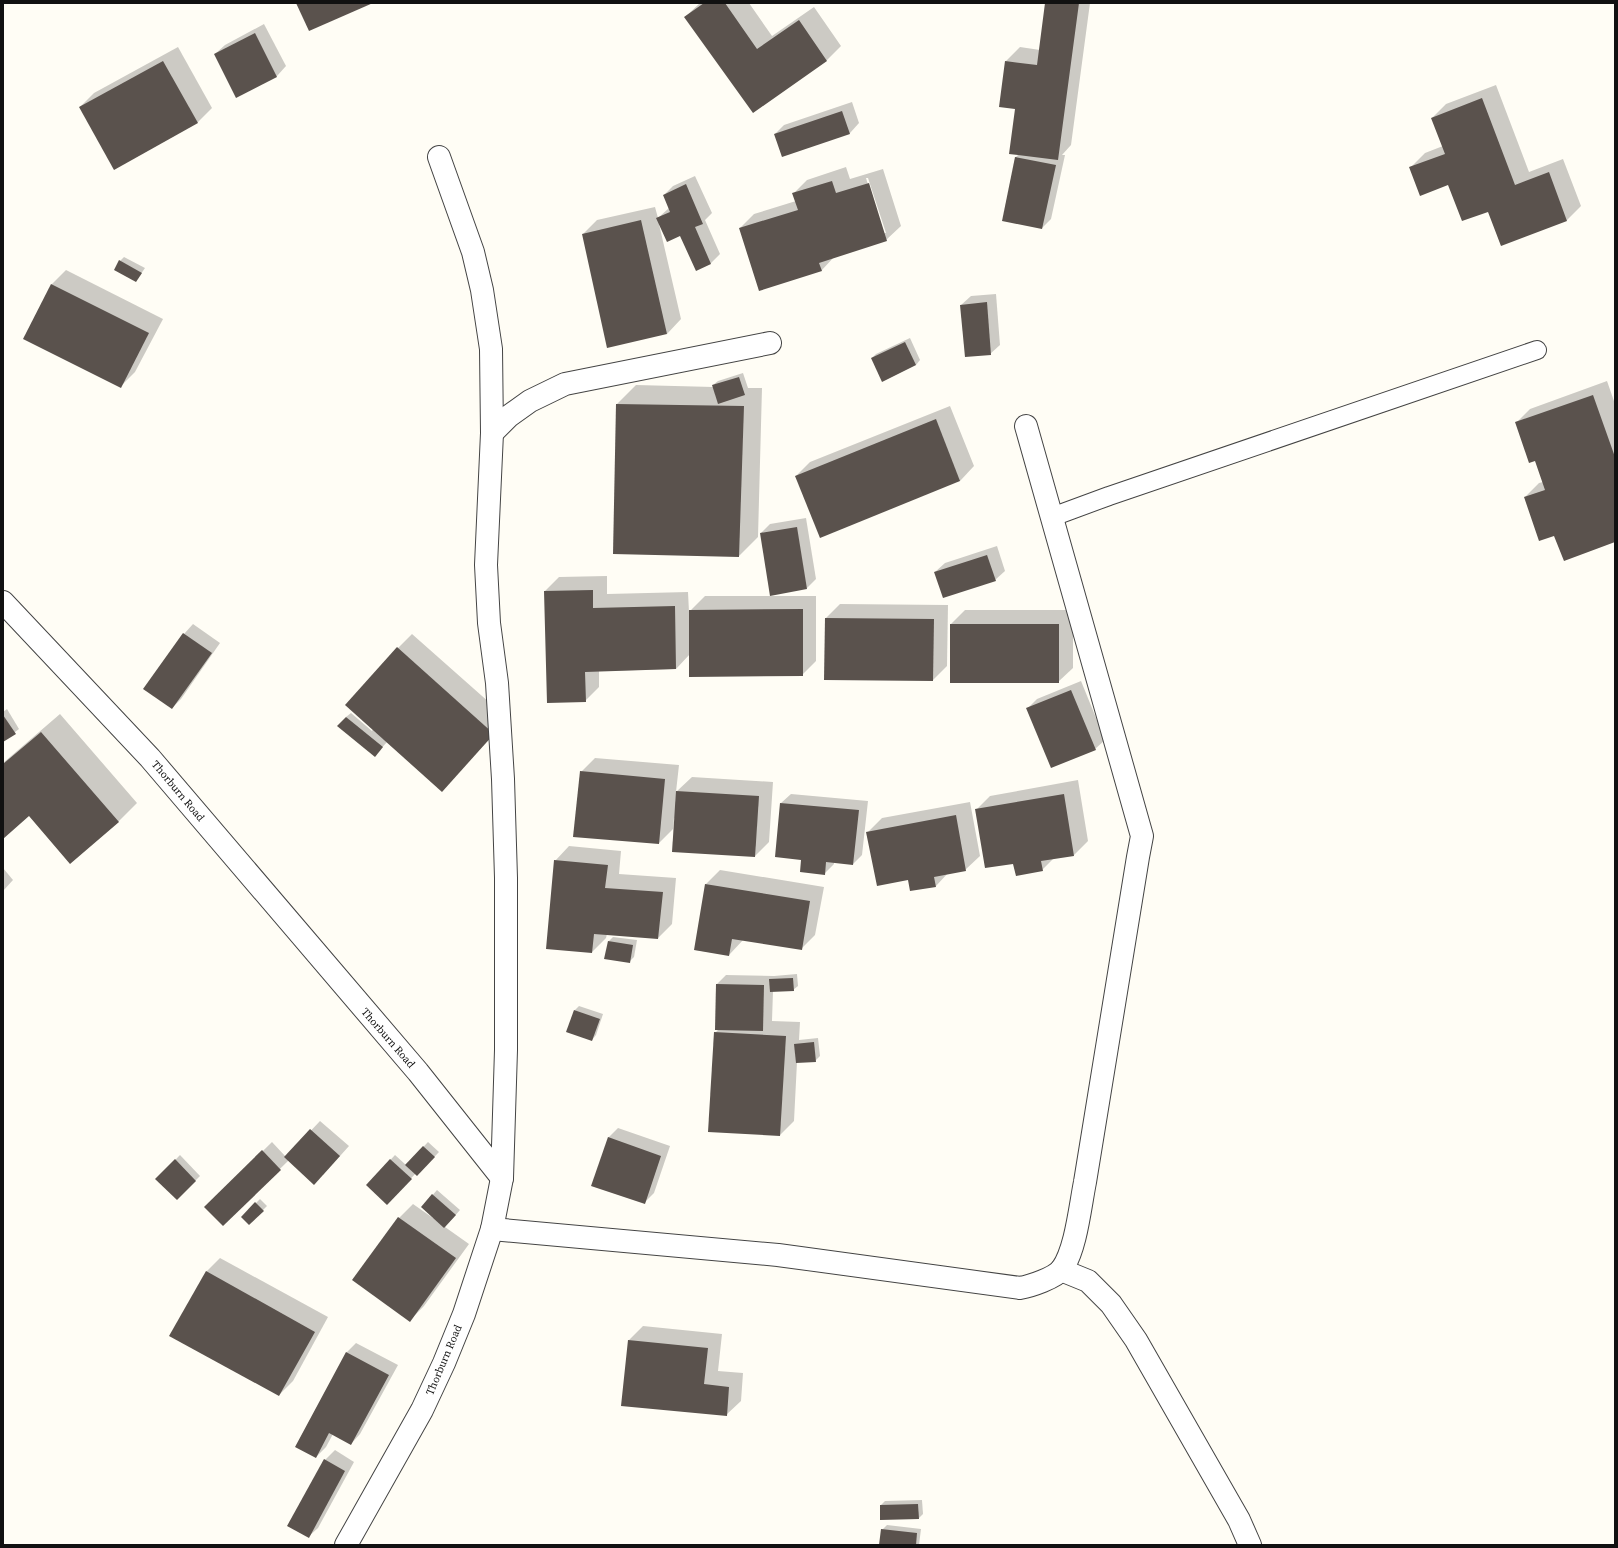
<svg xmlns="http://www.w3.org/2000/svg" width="1618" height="1548" font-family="'Source Serif 4',serif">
	<rect width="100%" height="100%" fill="#fffdf5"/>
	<g fill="#0003" fill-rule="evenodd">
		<polygon points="700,3 749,3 772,36 814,7 841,46 827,60 753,112 685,17"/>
		<polygon points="1046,3 1090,3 1071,145 1062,155 1065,155 1051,219 1042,228 1003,220 1016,157 1019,154 1016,108 1006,61 1020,47 1040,50"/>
		<polygon points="264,24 286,66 277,76 237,96 215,54 225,45"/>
		<polygon points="178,47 212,108 198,122 114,168 80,107 94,93"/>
		<polygon points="1496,85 1529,172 1563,159 1581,206 1567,220 1501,245 1488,210 1449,184 1410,168 1425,153 1443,146 1432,118 1446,104"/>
		<polygon points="852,102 859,123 850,133 782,156 775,134 784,125"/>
		<path d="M846,167L850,179L883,169L901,226L886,240L835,256L821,271L740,228L754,214L796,201L793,194L807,180ZM866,178H868L886,233H883Z"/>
		<polygon points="695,176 712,213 705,220 720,254 711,263 696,269 681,234 659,224 681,319 667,334 583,234 597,220 655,207 658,218 669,208 664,195 673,186"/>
		<polygon points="124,257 145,268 136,281 120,261"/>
		<polygon points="66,270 163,319 135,372 121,386 24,338 52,284"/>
		<polygon points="996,294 1000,345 990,354 961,305 971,296"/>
		<polygon points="910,338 920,360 916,365 883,381 872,358 876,354"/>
		<polygon points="743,373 748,388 762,388 758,537 739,556 614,553 617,404 636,385 714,387 713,385 718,381"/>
		<polygon points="1607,381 1615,404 1615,541 1555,535 1525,497 1539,483 1543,482 1536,460 1516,423 1530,409"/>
		<polygon points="950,406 974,466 960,481 796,476 810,462"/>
		<polygon points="806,518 816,579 807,588 771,594 761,533 770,524"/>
		<polygon points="997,546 1005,571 995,580 935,572 945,563"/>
		<polygon points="607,576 607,594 688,592 689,612 705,596 816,596 816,661 802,675 690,654 676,669 599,671 599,687 585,701 545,591 559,577"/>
		<polygon points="840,604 948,605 947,666 933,680 826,618"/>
		<polygon points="965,610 1073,610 1073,668 1058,682 951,624"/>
		<polygon points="193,624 220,643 181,699 172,708 184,634"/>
		<polygon points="412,634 508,719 442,790 387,742 379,751 346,717 351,713 372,731 373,729 398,648"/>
		<polygon points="1081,681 1105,740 1095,749 1028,708 1037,699"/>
		<polygon points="7,709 19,729 3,741 3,712"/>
		<polygon points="60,714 137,803 118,822 29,815 3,837 3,763"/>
		<polygon points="595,758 679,765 676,792 692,777 773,782 769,842 755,856 674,818 673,829 659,843 581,772"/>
		<polygon points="1078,780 1088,841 1074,855 1054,858 1042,870 1014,862 976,810 990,796"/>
		<polygon points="791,794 868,801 862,855 853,864 834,862 834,864 824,874 802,859 781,803"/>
		<polygon points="970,802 980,856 965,870 948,873 936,886 909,879 868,832 882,818"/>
		<polygon points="569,846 621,851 619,874 676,878 672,924 658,938 607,934 606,938 592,952 555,861"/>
		<polygon points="3,868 13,880 3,891"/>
		<polygon points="720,870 824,887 815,935 801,949 744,939 729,955 695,950 706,884"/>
		<polygon points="613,937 637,940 634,957 629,962 609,941"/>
		<polygon points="797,974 798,986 793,990 773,991 772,1021 800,1022 799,1040 818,1038 820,1056 815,1061 797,1062 794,1121 780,1135 715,1033 719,1029 717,984 726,975 774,976"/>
		<polygon points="579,1006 603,1014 596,1035 592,1040 575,1010"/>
		<polygon points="320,1121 349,1146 323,1175 289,1160 223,1225 206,1207 272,1142 286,1157"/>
		<polygon points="618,1128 670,1146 654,1193 644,1203 608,1138"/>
		<polygon points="428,1142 439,1152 417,1175 416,1173 392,1199 367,1185 395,1155 406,1165"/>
		<polygon points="180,1155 200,1176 177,1199 157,1179"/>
		<polygon points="437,1190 460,1210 445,1227 469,1244 424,1306 410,1320 399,1218 413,1204 433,1218 434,1217 422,1207"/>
		<polygon points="260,1199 267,1206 249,1224 242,1217"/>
		<polygon points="220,1258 328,1317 293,1381 279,1395 206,1272"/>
		<polygon points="643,1326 722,1334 718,1371 743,1373 741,1401 726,1415 628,1341"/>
		<polygon points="356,1343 398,1365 360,1434 351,1444 333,1434 326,1447 316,1457 296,1446 347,1352"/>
		<polygon points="335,1450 354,1462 318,1528 308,1537 288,1525 325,1460"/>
		<polygon points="922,1500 923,1514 919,1518 881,1505 885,1501"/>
		<polygon points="887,1525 921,1529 919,1545 880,1545 882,1530"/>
	</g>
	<g fill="#5a524d">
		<polygon points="296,3 373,3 309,31"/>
		<polygon points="704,3 725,3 757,49 799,20 827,61 753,113 684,17"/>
		<polygon points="1045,3 1079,3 1058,160 1009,154 1015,109 999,107 1005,61 1037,65"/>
		<polygon points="255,33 277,77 236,98 214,54"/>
		<polygon points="163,61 198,123 114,170 79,107"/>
		<polygon points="1482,98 1515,185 1549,172 1567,221 1501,246 1488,212 1462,221 1448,185 1420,196 1409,167 1445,154 1431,118"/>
		<polygon points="842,111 850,134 782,157 774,134"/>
		<polygon points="1015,157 1056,165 1042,229 1002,221"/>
		<polygon points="832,181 836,193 869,183 887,241 819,263 822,271 759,291 739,228 798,210 792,193"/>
		<polygon points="686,184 703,224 695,227 711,264 696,271 680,236 667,242 656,218 670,212 663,195"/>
		<polygon points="641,220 667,334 607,348 582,234"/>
		<polygon points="119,260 142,273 136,282 114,270"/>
		<polygon points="51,284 149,333 121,388 23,339"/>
		<polygon points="987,302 991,355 965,357 960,305"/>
		<polygon points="905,342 916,365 882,382 871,358"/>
		<polygon points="739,377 745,395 718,404 712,385"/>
		<polygon points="1593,395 1615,457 1615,542 1564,561 1554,536 1539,541 1524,497 1545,490 1535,461 1529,463 1515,422"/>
		<polygon points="616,404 744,406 739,557 613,554"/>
		<polygon points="936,419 960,481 820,538 795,476"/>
		<polygon points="797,527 807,589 770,596 760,533"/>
		<polygon points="987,555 996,581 943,598 934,572"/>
		<polygon points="593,590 593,608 675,606 676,669 585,672 586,702 547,703 544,591"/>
		<polygon points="803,609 803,676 689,677 689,610"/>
		<polygon points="825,618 934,619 933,681 824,680"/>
		<rect x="950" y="624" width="109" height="59"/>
		<polygon points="183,633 212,653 172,709 143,689"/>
		<polygon points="397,647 494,734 442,792 345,705"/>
		<polygon points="1071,690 1096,750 1051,768 1026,708"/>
		<polygon points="3,715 16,734 3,742"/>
		<polygon points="346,717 383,747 375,757 337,726"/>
		<polygon points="41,732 119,822 70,864 29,816 3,839 3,764"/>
		<polygon points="580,771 665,779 659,844 573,837"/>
		<polygon points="676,791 759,796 755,857 672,852"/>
		<polygon points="1064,794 1074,856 1041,861 1043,871 1016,876 1013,864 985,868 975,809"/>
		<polygon points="780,803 859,810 853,865 826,862 825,875 800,872 801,860 775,857"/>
		<polygon points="956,815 966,871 934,877 936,887 910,891 908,880 877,886 866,832"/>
		<polygon points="554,860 608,865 605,888 663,892 658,939 594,934 592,953 546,949"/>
		<polygon points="705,884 810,901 802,950 732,939 729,956 694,950"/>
		<polygon points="608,941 633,945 630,963 604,959"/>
		<polygon points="793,978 794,991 770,992 769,979"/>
		<polygon points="716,984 764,985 763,1031 715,1030"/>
		<polygon points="574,1010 600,1019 592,1041 566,1032"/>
		<polygon points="714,1032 786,1036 780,1136 708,1132"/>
		<polygon points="814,1042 816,1062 796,1063 794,1044"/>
		<polygon points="310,1129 340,1156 314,1185 284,1157"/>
		<polygon points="608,1137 661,1156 645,1204 591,1186"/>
		<polygon points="423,1146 435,1157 417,1176 405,1165"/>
		<polygon points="262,1150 281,1170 223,1226 204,1207"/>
		<polygon points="175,1159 196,1181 177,1200 155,1179"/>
		<polygon points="390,1159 412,1179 387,1205 366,1185"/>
		<polygon points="432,1194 456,1215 444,1228 421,1207"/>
		<polygon points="255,1202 264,1211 249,1225 241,1217"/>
		<polygon points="398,1217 456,1258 410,1322 352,1280"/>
		<polygon points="206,1271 315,1332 279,1396 169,1336"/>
		<polygon points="628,1340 708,1348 704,1384 729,1387 727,1416 621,1406"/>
		<polygon points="346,1352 389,1375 351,1445 329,1433 316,1458 295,1447"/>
		<polygon points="324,1459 345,1471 309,1538 287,1526"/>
		<polygon points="918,1504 919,1519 880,1520 880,1505"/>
		<polygon points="881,1529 917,1533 916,1545 879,1545"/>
	</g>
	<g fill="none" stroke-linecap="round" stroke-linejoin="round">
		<g stroke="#444" stroke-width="20">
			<polyline id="service" points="1052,517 1109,496 1537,350"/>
		</g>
		<g stroke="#444" stroke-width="24">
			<g id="minor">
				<polyline points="492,433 509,416 530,401 565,384 770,343"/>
				<polyline points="3,602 150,758 418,1072 502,1178"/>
				<path d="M492,1229L778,1255L1020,1288C1031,1286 1055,1278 1062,1269C1076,1249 1080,1207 1085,1182L1138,857L1142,836L1026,426"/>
				<polyline points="1061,1270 1088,1281 1111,1304 1136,1340 1239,1520 1250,1545"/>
				<polyline points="346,1545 422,1410 444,1363 464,1314 492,1229 502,1178 506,1050 506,878 503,779 497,683 489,623 486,565 492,433 491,349 482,290 473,252 439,157"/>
			</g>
		</g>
		<use href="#service" stroke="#fff" stroke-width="18"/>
		<use href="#minor" stroke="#fff" stroke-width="22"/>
	</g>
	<g text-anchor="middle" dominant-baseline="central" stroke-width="4" stroke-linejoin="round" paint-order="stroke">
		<g font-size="11" fill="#111" stroke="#fff">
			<text transform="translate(178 791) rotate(50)">Thorburn Road</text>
			<text transform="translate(388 1038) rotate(49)">Thorburn Road</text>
			<text transform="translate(444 1360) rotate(-67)">Thorburn Road</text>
		</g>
	</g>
	<rect width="1618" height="1548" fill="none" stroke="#111111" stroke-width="8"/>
</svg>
